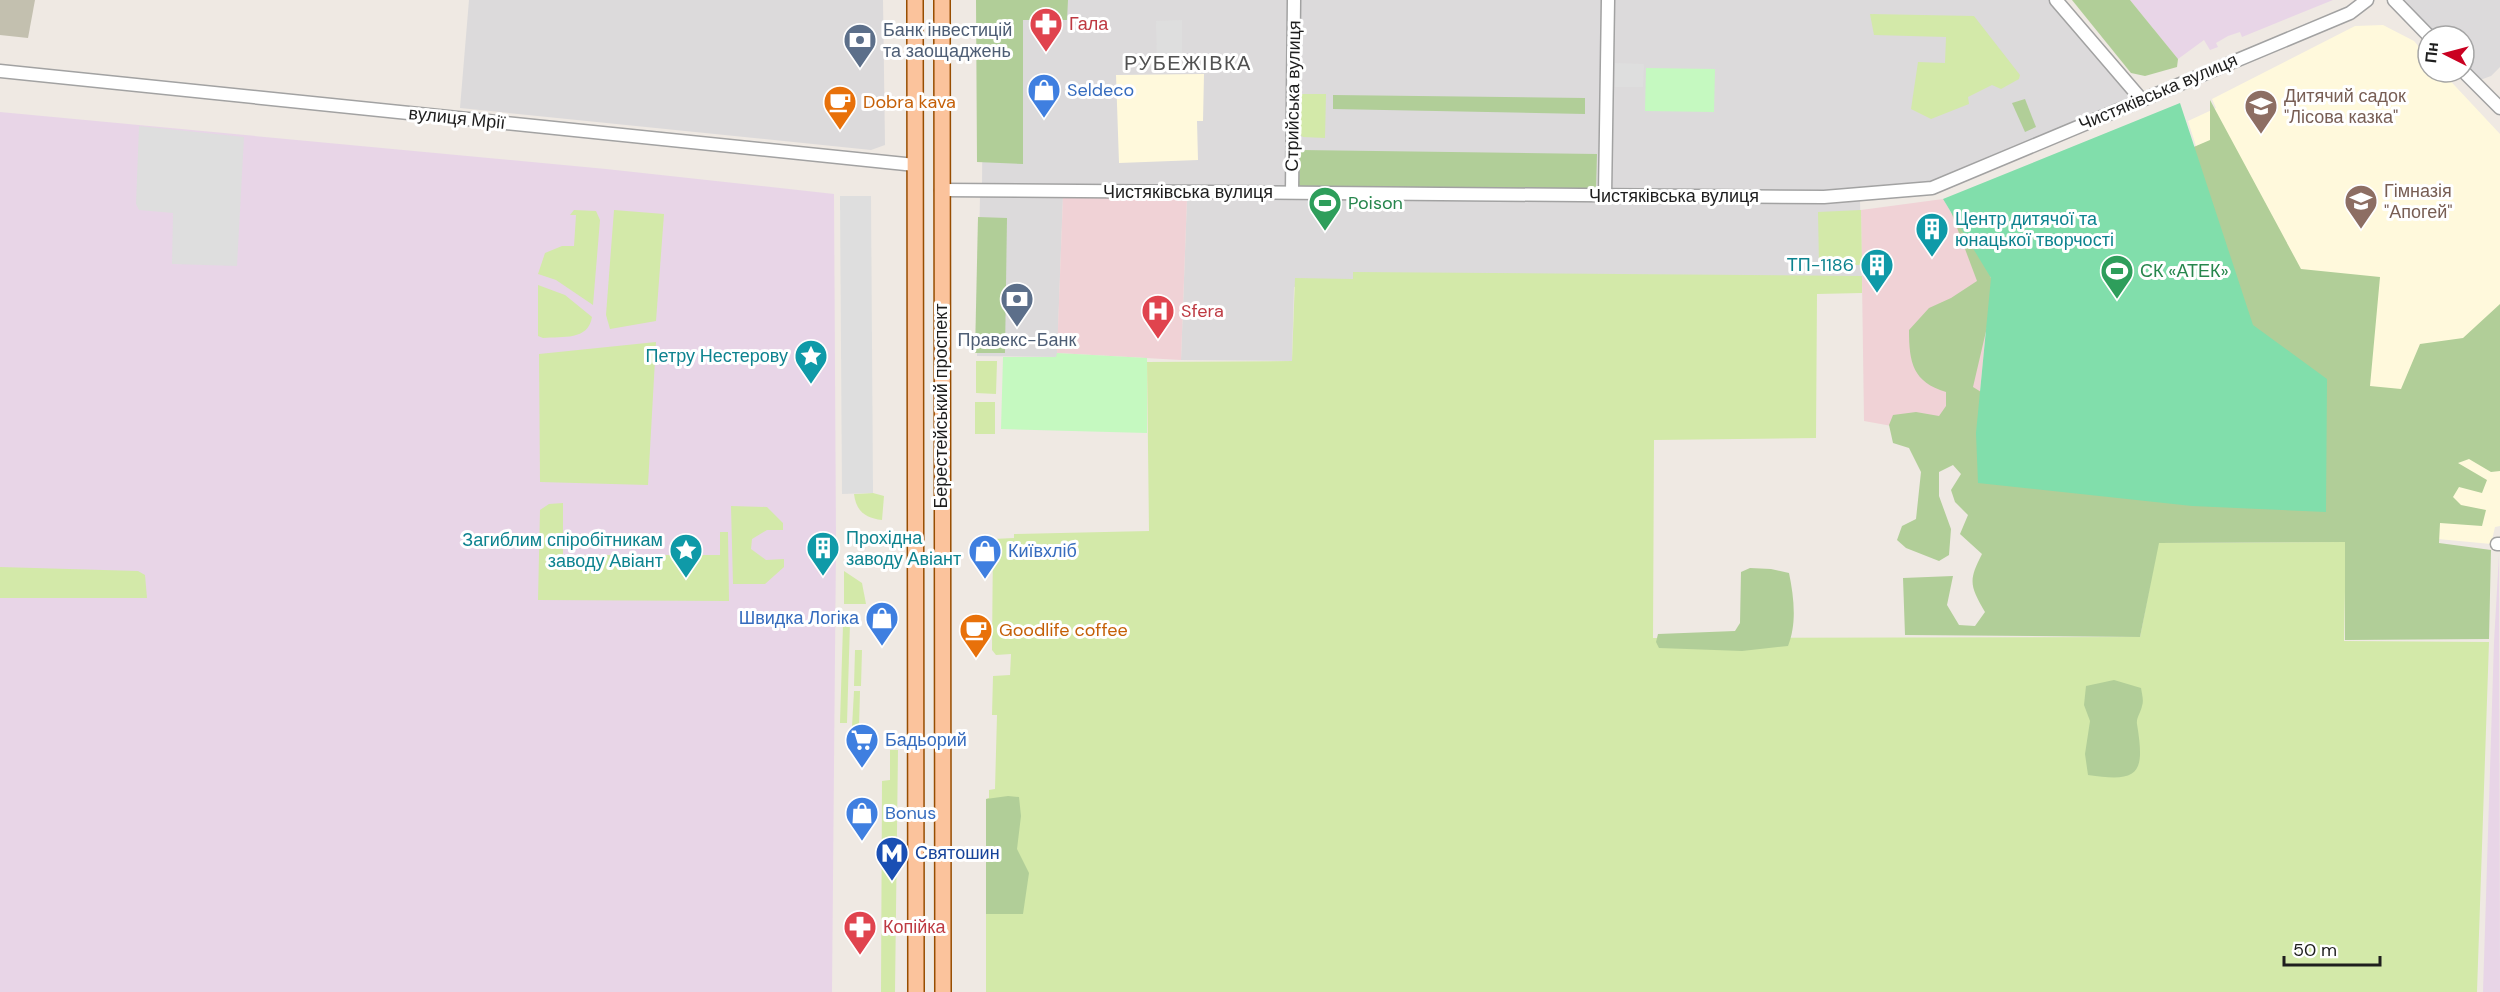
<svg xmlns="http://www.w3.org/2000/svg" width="2500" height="992" font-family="'DM Sans',sans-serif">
	<rect width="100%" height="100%" fill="#efe9e3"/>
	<g fill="#dcdadb">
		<polygon points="469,0 883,0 885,145 871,150 460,108"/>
		<polygon points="984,0 1289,0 1287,185 1285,189 982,184"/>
		<polygon points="1298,0 1603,0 1600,189 1596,193 1298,189 1295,187"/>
		<polygon points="1612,0 2052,0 2130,96 2127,100 1928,184 1813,192 1611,192"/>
		<polygon points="2401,0 2500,0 2500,67 2491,76 2480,80 2464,64 2464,36 2437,36"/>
		<polygon points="980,195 1063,196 1057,357 977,356"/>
		<polygon points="1187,198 1860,199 1862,293 1294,287 1292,361 1181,360"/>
	</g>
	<g fill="#f0d2d6">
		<polygon points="1063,196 1187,198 1181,360 1057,353"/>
		<polygon points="1943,199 1991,278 1976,433 1914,430 1864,421 1861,210"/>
	</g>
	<g fill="#e8d5e7">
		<polygon points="2130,0 2333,0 2242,37 2240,32 2228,36 2216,43 2218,47 2210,50 2204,40 2178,59"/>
		<polygon points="0,112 606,169 834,194 836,543 832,992 0,992"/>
		<polygon points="2499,555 2500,992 2483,992 2494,642"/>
	</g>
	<g fill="#fff9dc">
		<polygon points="2383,25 2414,41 2428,57 2428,72 2442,72 2500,134 2500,526 2495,527 2491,544 2438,539 2253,325 2188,121 2216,108 2212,99 2355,26"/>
		<polygon points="1204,74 1203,121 1197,121 1198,160 1119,163 1116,75"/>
	</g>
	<polygon fill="#c3c0af" points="0,0 35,0 28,38 0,35"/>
	<g fill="#d3e9a9">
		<polygon points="1870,14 1974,16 2020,75 2019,79 2001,89 1992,85 1968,97 1969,104 1931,119 1911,109 1918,62 1945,63 1946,37 1874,35"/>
		<polygon points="1301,94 1326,94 1325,138 1303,137 1297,132 1297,99"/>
		<polygon points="574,210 596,211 600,220 593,305 556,280 538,274 545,253 562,246 574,246 576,215 570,215"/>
		<polygon points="614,210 664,214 656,321 610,329 606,315"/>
		<polygon points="1861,210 1862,265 1819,265 1818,212"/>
		<polygon points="1353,272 1862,276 1862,293 1817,294 1816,438 1654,440 1653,638 2140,637 2158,543 2346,542 2344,641 2489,642 2477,992 986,992 986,799 989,798 989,790 995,789 997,715 992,715 993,676 1010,675 1011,654 996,655 992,650 993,539 1014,538 1014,534 1149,531 1147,362 1292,361 1295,278 1353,279"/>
		<path d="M538,285L565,295L592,317C588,341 563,336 543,338L538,336Z"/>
		<polygon points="656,342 648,485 540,482 539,354"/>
		<polygon points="976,361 997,361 996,394 976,393"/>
		<rect x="975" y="402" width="20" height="32"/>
		<path d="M873,493L884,496L882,520C865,518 856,511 854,494Z"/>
		<polygon points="563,503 563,566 577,566 577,555 720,555 720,532 728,532 729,601 538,600 540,510 549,504"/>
		<polygon points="731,506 767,507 783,523 783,530 767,530 752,539 751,549 766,560 784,559 784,567 765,584 733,584"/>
		<polygon points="0,567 138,571 145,575 147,598 0,598"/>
		<polygon points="844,571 862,583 866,604 844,604"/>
		<polygon points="850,622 847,723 840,723 843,625"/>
		<polygon points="855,650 862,650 861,686 854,686"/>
		<polygon points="854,691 860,691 859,727 852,727"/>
		<polygon points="890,750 898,750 895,992 881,992 882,781 890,780"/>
	</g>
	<g fill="#b1ce98">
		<polygon points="976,0 1068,0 1067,20 1023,20 1023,164 977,162"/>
		<polygon points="2072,0 2130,0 2178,59 2177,67 2145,76 2131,73"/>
		<polygon points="1333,95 1585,98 1585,114 1333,109"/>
		<polygon points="2025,99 2036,127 2025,132 2012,103"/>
		<path d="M2210,100L2301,269L2380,277L2370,386L2401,389L2420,344L2463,338L2500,304V471L2491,472L2469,459L2458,463L2487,480L2482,493L2459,487L2453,497L2461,505L2486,510L2482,526L2440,523L2439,543L2491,550L2489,639L2345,640V542L2159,543L2140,637L1905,635L1903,578L1953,576L1947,605L1959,625L1975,626L1985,612C1970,586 1968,581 1982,554L1960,534L1968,515L1955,502L1951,490L1961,474L1953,465L1939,472V496L1951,529L1949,555L1939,561L1906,548L1897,540L1902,526L1916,519L1921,472L1909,448L1893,443L1889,425L1893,415L1916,412L1939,416L1946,406V392C1913,382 1909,363 1909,330L1929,308L1951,298L1977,281L1947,201L1966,192L2006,330L1987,327L1973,387L1986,395L2182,152L2210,140Z"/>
		<polygon points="1300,150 1597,154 1596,189 1302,187 1299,185"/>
		<polygon points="978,217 1007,218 1005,353 975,353"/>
		<path d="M1750,568L1771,569L1789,573C1794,597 1797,624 1788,646L1742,651L1659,648L1656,642L1658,634L1735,631L1740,623L1741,572Z"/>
		<path d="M2114,680L2141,688C2142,694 2144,701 2142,706C2141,712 2136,718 2137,724C2145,773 2140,783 2088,775L2085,754L2090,721L2084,705L2086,686Z"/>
		<polygon points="1008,796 1019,797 1021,816 1017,849 1029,873 1023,914 986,914 986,799"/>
	</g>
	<g fill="#c5f9c0">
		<polygon points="1646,68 1715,69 1714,112 1645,111"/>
		<polygon points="1057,353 1147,358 1147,433 1001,429 1003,357 1056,357"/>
	</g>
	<polygon fill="#81deab" points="2180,103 2253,325 2327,379 2326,512 2192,506 1978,483 1976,433 1991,278 1943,199"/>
	<g fill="#dedede">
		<polygon points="1182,20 1182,63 1157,63 1156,21"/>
		<polygon points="1615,63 1644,64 1643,87 1615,87"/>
		<polygon points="139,126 244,137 237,266 172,264 173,213 139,210 136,204"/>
		<polygon points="840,196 871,196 873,493 842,494"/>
	</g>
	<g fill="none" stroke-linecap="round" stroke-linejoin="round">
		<g stroke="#a2a2a2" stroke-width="15">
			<g id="minor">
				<polyline points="2056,0 2141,99"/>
				<polyline points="2394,0 2429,36"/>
				<polyline points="0,71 915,165"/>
				<polyline points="2464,72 2500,108"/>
				<polyline points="941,190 1824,197 1932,188 2350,13 2367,0"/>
				<polyline points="1292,192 1294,0"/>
				<polyline points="1605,196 1608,0"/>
				<polyline points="2497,544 2500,544"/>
			</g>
		</g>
		<g stroke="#974d01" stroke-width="18">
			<g id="major">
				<polyline points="915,0 916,992"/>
				<polyline points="942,0 943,992"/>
			</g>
		</g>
		<use href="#minor" stroke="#fff" stroke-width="12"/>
		<use href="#major" stroke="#fbc39c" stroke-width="15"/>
	</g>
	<defs>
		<g id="pharmacy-pin" transform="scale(1.725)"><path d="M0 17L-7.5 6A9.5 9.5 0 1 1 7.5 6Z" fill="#e0444e" stroke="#fff"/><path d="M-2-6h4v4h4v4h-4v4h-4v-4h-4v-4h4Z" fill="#fff"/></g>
		<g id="bank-pin" transform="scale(1.725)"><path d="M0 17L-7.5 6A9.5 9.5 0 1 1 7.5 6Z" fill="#5c6f8a" stroke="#fff"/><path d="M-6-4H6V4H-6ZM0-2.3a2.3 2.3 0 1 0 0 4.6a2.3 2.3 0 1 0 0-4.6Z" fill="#fff"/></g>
		<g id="shop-pin" transform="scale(1.725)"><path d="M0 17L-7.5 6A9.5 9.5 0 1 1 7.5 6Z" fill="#3f7fe0" stroke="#fff"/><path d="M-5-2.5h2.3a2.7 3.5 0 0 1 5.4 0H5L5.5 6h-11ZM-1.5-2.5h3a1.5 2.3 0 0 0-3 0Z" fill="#fff"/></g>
		<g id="cafe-pin" transform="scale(1.725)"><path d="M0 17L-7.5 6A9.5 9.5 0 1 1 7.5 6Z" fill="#e8710a" stroke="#fff"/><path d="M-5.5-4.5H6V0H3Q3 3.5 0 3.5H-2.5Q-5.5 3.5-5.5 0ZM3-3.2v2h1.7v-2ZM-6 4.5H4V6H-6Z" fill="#fff"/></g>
		<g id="school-pin" transform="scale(1.725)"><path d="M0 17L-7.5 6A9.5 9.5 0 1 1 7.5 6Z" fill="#8d6e63" stroke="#fff"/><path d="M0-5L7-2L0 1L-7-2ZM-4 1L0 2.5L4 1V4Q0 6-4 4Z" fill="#fff"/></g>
		<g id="stadium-pin" transform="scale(1.725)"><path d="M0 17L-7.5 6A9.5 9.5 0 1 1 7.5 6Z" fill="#2e9e5b" stroke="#fff"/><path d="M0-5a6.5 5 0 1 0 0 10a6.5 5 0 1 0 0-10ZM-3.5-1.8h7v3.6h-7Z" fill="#fff"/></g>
		<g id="building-pin" transform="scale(1.725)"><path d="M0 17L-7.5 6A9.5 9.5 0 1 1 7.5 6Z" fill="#0f9aa8" stroke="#fff"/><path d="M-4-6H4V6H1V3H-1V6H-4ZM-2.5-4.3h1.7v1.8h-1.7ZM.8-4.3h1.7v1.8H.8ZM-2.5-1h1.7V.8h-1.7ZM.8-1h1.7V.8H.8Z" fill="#fff"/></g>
		<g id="hospital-pin" transform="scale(1.725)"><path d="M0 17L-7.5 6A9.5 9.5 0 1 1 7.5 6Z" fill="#e0444e" stroke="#fff"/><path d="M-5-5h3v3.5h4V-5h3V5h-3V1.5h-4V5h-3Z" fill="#fff"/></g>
		<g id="sight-pin" transform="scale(1.725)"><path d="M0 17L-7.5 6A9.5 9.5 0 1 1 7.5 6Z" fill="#0f9aa8" stroke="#fff"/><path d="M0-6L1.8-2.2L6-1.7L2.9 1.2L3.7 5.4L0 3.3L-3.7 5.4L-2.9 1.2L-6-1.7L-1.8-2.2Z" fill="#fff"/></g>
		<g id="supermarket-pin" transform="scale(1.725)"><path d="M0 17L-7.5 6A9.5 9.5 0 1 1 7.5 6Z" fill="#3f7fe0" stroke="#fff"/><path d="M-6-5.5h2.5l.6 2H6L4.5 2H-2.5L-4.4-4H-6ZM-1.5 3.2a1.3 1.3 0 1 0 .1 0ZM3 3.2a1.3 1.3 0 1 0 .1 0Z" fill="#fff"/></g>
		<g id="metro-pin" transform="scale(1.725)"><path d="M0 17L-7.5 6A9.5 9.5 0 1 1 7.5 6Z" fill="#1a4fb4" stroke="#fff"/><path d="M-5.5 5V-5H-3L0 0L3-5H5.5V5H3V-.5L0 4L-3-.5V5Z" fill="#fff"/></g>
	</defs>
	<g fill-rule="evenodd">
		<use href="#pharmacy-pin" x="1046" y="24"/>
		<use href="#bank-pin" x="860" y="40"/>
		<use href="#shop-pin" x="1044" y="90"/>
		<use href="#cafe-pin" x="840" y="102"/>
		<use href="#school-pin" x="2261" y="106"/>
		<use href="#school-pin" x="2361" y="201"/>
		<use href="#stadium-pin" x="1325" y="203"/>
		<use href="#building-pin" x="1932" y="229"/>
		<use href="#building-pin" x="1877" y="265"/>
		<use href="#stadium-pin" x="2117" y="271"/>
		<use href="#bank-pin" x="1017" y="299"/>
		<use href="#hospital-pin" x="1158" y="311"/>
		<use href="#sight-pin" x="811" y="356"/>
		<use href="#building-pin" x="823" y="548"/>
		<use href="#sight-pin" x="686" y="550"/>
		<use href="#shop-pin" x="985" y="551"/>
		<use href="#shop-pin" x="882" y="618"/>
		<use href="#cafe-pin" x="976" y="630"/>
		<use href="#supermarket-pin" x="862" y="740"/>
		<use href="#shop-pin" x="862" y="813"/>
		<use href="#metro-pin" x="892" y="853"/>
		<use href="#pharmacy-pin" x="860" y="927"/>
	</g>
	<g text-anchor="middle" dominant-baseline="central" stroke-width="6" stroke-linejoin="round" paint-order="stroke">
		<g font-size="18" fill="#be3a42" stroke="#fff" text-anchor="start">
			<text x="1069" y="24">Гала</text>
			<text x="1181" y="311">Sfera</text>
			<text x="883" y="927">Копійка</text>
		</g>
		<g font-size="18" fill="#4e5e75" stroke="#fff" text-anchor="start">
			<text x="883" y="30">Банк інвестицій<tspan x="883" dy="21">та заощаджень</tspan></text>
			<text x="1017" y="340" text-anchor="middle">Правекс-Банк</text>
		</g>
		<g font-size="18" fill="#366cbe" stroke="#fff" text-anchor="start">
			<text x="1067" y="90">Seldeco</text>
			<text x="1008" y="551">Київхліб</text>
			<text x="859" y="618" text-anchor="end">Швидка Логіка</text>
			<text x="885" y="740">Бадьорий</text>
			<text x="885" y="813">Bonus</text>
		</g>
		<g font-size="18" fill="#1e1e1e" stroke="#fff">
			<text transform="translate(2158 92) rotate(-23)">Чистяківська вулиця</text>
			<text transform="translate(1293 96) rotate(-89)">Стрийська вулиця</text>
			<text transform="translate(457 118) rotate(6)">вулиця Мрії</text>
			<text x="1188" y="192">Чистяківська вулиця</text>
			<text x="1674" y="196">Чистяківська вулиця</text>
			<text transform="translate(941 406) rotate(-90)">Берестейський проспект</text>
		</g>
		<g font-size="18" fill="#785e54" stroke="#fff" text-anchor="start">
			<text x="2284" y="96">Дитячий садок<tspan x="2284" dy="21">"Лісова казка"</tspan></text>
			<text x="2384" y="191">Гімназія<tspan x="2384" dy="21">"Апогей"</tspan></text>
		</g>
		<g font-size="18" fill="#c56008" stroke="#fff" text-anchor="start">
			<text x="863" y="102">Dobra kava</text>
			<text x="999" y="630">Goodlife coffee</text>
		</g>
		<g font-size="18" fill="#27864d" stroke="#fff" text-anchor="start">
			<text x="1348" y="203">Poison</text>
			<text x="2140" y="271">СК «АТЕК»</text>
		</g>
		<g font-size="18" fill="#0d838f" stroke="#fff" text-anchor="end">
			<text x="1955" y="219" text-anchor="start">Центр дитячої та<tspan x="1955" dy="21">юнацької творчості</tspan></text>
			<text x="1854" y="265">ТП-1186</text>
			<text x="788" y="356">Петру Нестерову</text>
			<text x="846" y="538" text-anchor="start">Прохідна<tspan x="846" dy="21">заводу Авіант</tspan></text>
			<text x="663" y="540">Загиблим спіробітникам<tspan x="663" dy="21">заводу Авіант</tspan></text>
		</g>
		<g font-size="18" fill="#164399" stroke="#fff" text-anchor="start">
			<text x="915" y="853">Святошин</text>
		</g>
		<g font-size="20" letter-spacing="1.5" fill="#515151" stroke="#fff">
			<text x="1188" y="63">РУБЕЖІВКА</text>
		</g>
	</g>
	<g transform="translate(2446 54) rotate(276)"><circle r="28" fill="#ffffff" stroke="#a5a5a5" stroke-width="1.5"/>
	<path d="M0-4.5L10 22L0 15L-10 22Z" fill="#ca0121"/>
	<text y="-9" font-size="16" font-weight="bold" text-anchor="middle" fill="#1e1e1e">Пн</text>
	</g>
	<path d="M2284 956v9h96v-9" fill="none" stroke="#1e1e1e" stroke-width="3"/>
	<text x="2293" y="956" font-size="18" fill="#1e1e1e" stroke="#ffffff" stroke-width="4.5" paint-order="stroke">50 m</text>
</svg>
